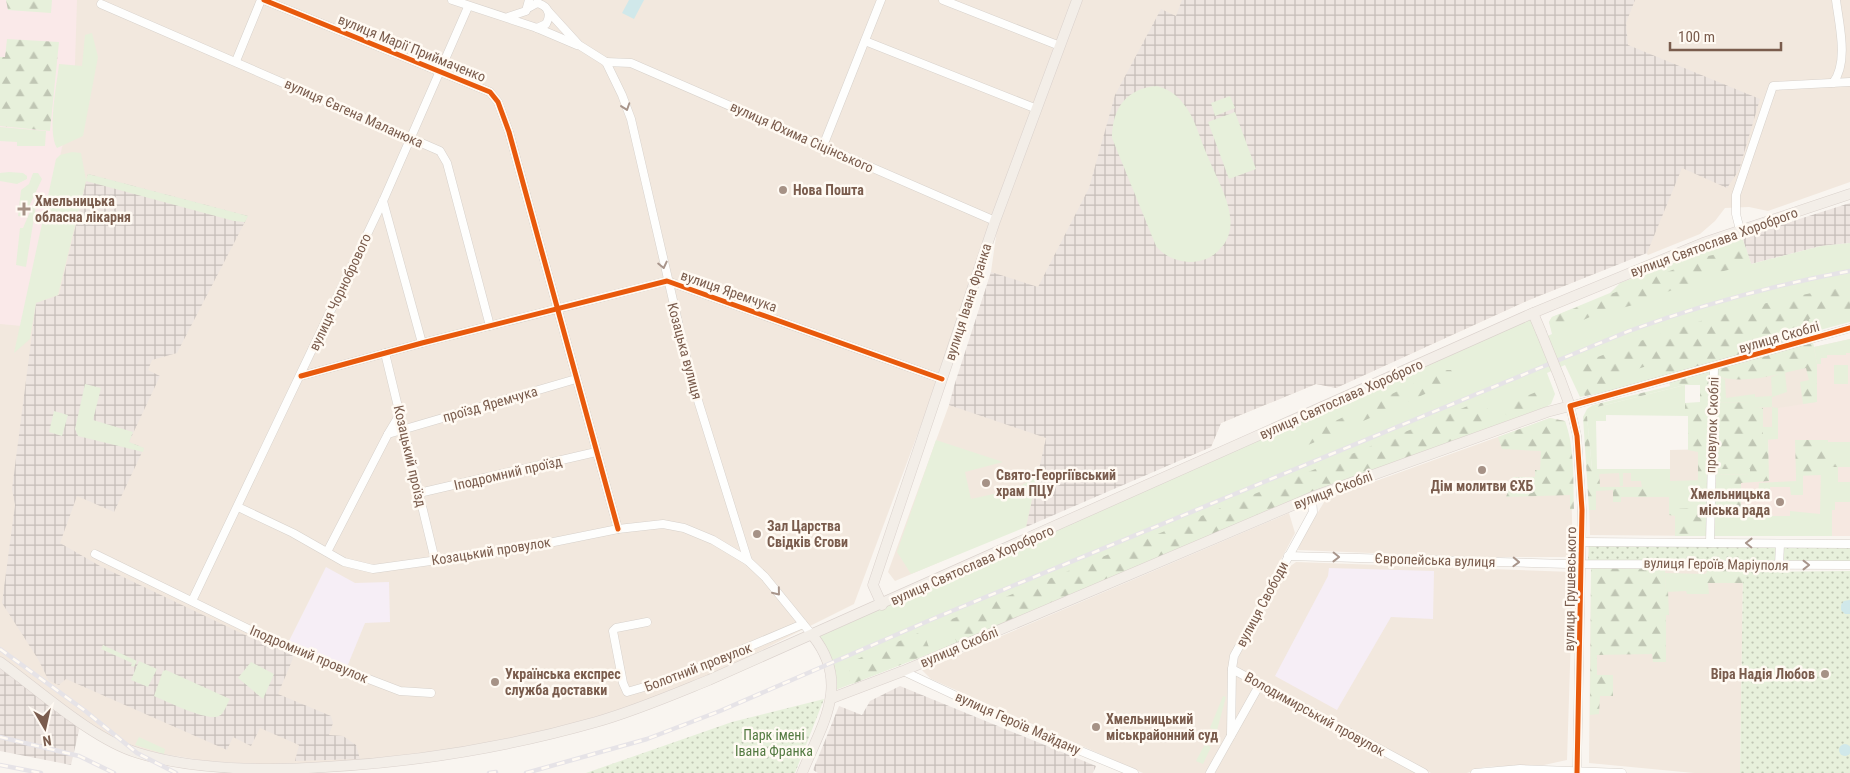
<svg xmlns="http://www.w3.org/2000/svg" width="1850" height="773" font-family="'Roboto Condensed',sans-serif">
	<defs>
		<pattern id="industrial-grid" width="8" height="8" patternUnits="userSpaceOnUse" patternTransform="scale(1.25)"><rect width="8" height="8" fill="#ede5e0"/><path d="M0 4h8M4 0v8" fill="none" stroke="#c5bdb8"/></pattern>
		<pattern id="forest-firs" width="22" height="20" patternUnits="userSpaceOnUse" patternTransform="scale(1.25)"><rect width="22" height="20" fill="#e7f0db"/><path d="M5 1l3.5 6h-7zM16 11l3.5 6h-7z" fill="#c0c6b4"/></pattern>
		<pattern id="park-dots" width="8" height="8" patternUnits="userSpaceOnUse" patternTransform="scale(1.25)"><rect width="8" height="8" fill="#e7f0db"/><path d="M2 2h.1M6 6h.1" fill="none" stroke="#c0c6b4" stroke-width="1.8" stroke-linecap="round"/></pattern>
	</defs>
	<rect width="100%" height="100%" fill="#f9f5f0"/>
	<g fill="#f2e8de">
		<polygon points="0,0 1074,0 939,377 854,604 708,677 595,719 537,734 458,749 380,760 290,766 206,761 145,751 115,739 84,720 0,658"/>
		<polygon points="1081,0 1850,0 1850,182 1768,211 1749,207 1725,208 1715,221 1700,234 1648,255 1646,253 1529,300 1336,388 1316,384 1221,423 1211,447 895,581 888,572 949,405 991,272 998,222"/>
		<polygon points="1814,347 1817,402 1768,440 1769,468 1710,536 1590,535 1588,469 1670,469 1670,450 1711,449 1713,375"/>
		<polygon points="1550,418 1565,421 1570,441 1573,557 1468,557 1298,550 1301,540 1326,499"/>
		<polygon points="1289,513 1295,533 1231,655 1228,668 1228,734 1206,773 1143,773 931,679 922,670"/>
		<polygon points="1296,562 1573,572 1567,760 1544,765 1484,767 1467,773 1431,773 1236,667 1240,651 1285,570"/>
		<polygon points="1665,568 1707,568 1707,572 1743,572 1740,773 1694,773 1589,763 1591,573 1665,573"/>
		<polygon points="1235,675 1416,773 1215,773 1235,736"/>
	</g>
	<polygon fill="#f6e8e1" points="1850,339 1850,536 1710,536 1710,469 1769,468 1768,439 1778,439 1778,408 1817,402 1814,347"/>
	<g fill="url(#industrial-grid)">
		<polygon points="1182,0 1635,0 1626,23 1628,45 1760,99 1739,170 1727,188 1682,168 1647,253 1529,300 1336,388 1316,384 1221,423 1211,447 1026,527 1046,438 949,405 955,383 991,272 1038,287 1089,188 1115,95 1161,9 1176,16"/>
		<polygon points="88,174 248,216 177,353 152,360 148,370 160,376 129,442 144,448 114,512 77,496 60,543 100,566 245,635 294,656 278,694 331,716 333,723 329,735 343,736 356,745 360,759 295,761 299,745 260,728 251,746 233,737 227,750 66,679 59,685 49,681 38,659 2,603 15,505 12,489 36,303 59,295"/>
		<polygon points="1850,203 1850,243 1821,246 1751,264 1742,237"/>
		<polygon points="0,666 80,726 71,765 0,751"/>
		<polygon points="900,686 1096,766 1093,773 818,773 813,770 839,706 862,715 870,701"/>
	</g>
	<g fill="#f6eef6">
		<polygon points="326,567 355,583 389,582 390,622 365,623 347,667 288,643"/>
		<polygon points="1329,568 1434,571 1433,619 1391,617 1337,710 1275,676 1328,576"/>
	</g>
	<polygon fill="#fae9e9" points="0,0 77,0 74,94 22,326 0,324"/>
	<g fill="#e7f0db">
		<path d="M92,33L98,57L83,136L57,148C47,132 57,83 59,64L82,66L85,35Z"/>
		<path d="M1157,86C1167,89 1175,93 1182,102C1195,116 1200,140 1208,157C1219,185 1245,223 1220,249C1213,257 1204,261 1193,262C1178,262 1165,257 1156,246L1112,138C1112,108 1127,88 1157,86Z"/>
		<polygon points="1230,96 1235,108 1215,116 1211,103"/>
		<polygon points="1235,112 1256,169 1229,179 1208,122"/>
		<polygon points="0,127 46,131 45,146 17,146 17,142 0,141"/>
		<polygon points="72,152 81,153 86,180 88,174 248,216 245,222 234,221 86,181 58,295 36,303 30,339 14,353 56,159 60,155"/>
		<polygon points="9,172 23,173 27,176 27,179 17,184 0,181 0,173"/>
		<polygon points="33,173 38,173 42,179 24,217 18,216 21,190 29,184"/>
		<polygon points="38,193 26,267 16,265 20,228 23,228"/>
		<path d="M1742,237L1751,264L1821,246L1850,243V322C1759,345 1672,379 1580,397L1565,365L1547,373L1555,394L1551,404L1546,407L1287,502L957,643L833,691L818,637L1532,317L1541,339L1552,334L1549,322L1552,317L1610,293L1620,283Z"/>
		<polygon points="1850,339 1850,353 1846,353 1846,355 1827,355 1827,358 1821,358 1821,364 1817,364 1814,347"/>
		<rect x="1834" y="365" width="14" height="19"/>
		<polygon points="1785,372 1787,392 1772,397 1772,407 1778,408 1778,439 1763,440 1763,427 1772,427 1772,407 1751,408 1751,402 1712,403 1713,375 1725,379 1726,398 1755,394 1755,397 1772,396 1771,377"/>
		<polygon points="85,384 101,388 93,420 133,432 129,442 144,448 143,452 78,436 75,429"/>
		<polygon points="1685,385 1685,410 1688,410 1688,416 1606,415 1606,421 1596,421 1597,469 1592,469 1587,417 1583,417 1587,409 1593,405 1597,407"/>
		<polygon points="54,411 68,415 62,436 49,432"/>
		<polygon points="936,440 1003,462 965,472 971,499 1016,489 1037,476 1026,527 911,574 897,552"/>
		<polygon points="1828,442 1850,442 1850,467 1838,467 1838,482 1850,482 1850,502 1835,502 1835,510 1832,510 1832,536 1710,536 1710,511 1770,511 1770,516 1790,516 1790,511 1820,514 1821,467 1838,466 1838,448 1828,448"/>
		<polygon points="1599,469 1670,469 1670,481 1705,480 1705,509 1669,509 1669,497 1648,497 1648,488 1642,488 1641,481 1631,481 1631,473 1623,473 1623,486 1620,486 1619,473 1599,474"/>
		<polygon points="1710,469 1750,469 1750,474 1710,475"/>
		<polygon points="1803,475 1803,495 1791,495 1790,487 1770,487 1770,494 1758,494 1759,483 1796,481 1796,476"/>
		<polygon points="1707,572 1709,594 1687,594 1686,591 1666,592 1665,573 1705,574"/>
		<polygon points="103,645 137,661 134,667 131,666 132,663 101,649"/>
		<polygon points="139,661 157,669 148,687 131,680"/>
		<polygon points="251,662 274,674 263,699 238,678"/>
		<path d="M166,670L230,699C227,704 224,714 219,716C208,722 166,701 154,696L163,671Z"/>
		<polygon points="1223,696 1226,697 1217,730 1210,728"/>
		<polygon points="139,737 165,749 164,754 135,745"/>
		<polygon points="1205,744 1211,747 1203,764 1196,761"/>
	</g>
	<g fill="url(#forest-firs)" fill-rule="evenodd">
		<polygon points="6,0 52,0 51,13 8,10"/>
		<polygon points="7,39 59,42 50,131 0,126 0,57 5,57"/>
		<polygon points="1746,248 1751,264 1720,272 1633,305 1592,316 1553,334 1549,322 1552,317 1708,256"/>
		<path d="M1850,286V314L1848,309L1809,319L1817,364V402L1803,404L1800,382L1809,380L1806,368C1777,374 1742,386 1714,375L1713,403L1751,402L1752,407L1763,408V439H1768L1769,481L1741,483V513L1710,511V536H1675V516L1669,515V509L1705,508V480H1698V452L1688,450V410H1685V403L1700,402V385H1685L1597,407L1593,405L1670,386L1667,376L1653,364L1619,375L1615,390L1585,396L1573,367C1660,331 1757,301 1850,286ZM1711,469H1750V474L1711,475Z"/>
		<polygon points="1442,370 1451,370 1457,380 1299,449 1289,443"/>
		<polygon points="1536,392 1540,396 1542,402 1539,407 1509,417 1503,412 1502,406"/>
		<polygon points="1475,403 1488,409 1494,426 1287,502 957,643 947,621"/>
		<polygon points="1587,416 1592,469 1599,469 1600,487 1648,487 1648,497 1621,497 1621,502 1613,502 1613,490 1596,491 1596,510 1589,510 1583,417"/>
		<path d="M1550,418L1565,421C1575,448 1573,481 1574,509L1570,510V495L1506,497L1513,477H1535V470H1540L1541,451L1502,449L1498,437Z"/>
		<polygon points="1795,440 1828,440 1828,448 1838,448 1838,467 1821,467 1821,475 1796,476"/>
		<polygon points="1591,567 1665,568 1666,591 1668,591 1669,615 1666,615 1666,662 1653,662 1652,654 1597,655 1597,675 1613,675 1613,696 1600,696 1599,714 1590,715"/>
		<rect x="1707" y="568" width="36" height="15"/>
		<polygon points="923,631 931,653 852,684 848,663"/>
	</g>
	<g fill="url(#park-dots)">
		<polygon points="1589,544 1850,546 1850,563 1588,560"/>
		<polygon points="1850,571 1850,773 1740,773 1743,572"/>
		<polygon points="824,699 795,773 586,773 732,722"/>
	</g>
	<g fill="#d0e8ea">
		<polygon points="629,0 644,0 634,19 622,13"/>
		<polygon points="1850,600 1850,614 1845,614 1841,610 1841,605 1844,601"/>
		<circle cx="1845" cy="750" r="6"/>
	</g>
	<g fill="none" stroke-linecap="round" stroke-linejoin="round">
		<g stroke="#d7d1cb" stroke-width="9">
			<g id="minor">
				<polyline points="264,0 490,92 498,102 509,132 618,529"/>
				<polyline points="452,0 537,28 577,45"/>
				<polyline points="943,0 1060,46"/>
				<polyline points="101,4 440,151 447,163 490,326"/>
				<path d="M528,8L537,3C548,6 552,14 546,24L537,28"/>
				<polyline points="548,11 579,45 606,62 622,95 631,119 691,378 748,561 765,577 813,636"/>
				<polyline points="508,17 526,11 529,0"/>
				<polyline points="865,41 1037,109"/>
				<polyline points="236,61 261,0"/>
				<polyline points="606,62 631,63 995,221"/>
				<path d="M1833,83C1849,62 1839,24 1836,0"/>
				<polyline points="823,146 881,0"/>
				<polyline points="383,201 422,343"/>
				<polyline points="1740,230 1736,214 1736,195 1773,86 1850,82"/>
				<polyline points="385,353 435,560"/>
				<polyline points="301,376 422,343 667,281 942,379"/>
				<polyline points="388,434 400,414"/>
				<polyline points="419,493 596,452"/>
				<polyline points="238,507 293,533 344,562 373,569 524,548 618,529 663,524 684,528 713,540 748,561"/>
				<polyline points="1582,542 1850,544"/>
				<polyline points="1710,543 1714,367"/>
				<polyline points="327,552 388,434 576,379"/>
				<polyline points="95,554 285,647 400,691 431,693"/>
				<polyline points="1288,556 1567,564 1850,565"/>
				<polyline points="1779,565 1780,544"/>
				<polyline points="192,601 383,201 468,7"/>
				<polyline points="647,622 616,628 613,631 623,683 627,692 672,679 803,624"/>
				<polyline points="1232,669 1424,773"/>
				<polyline points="903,671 1018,725 1134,773"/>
				<polyline points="1231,735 1232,669 1234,656 1313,512 1312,497"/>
				<polyline points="1210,773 1260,684"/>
				<polyline points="1475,773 1520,769 1622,773"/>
				<polyline points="1577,773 1582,510 1577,436 1570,406 1850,328"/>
			</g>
		</g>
		<g stroke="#dad1cc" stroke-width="11">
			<g id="major">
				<polyline points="1533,313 1541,332"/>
				<polyline points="882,605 873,585 995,221 1077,0"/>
				<path d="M0,662C39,690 92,739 138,753C193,770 268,771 325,767C417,762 508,747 596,722C635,711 672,695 709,680L1533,313L1703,243L1850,194"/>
				<polyline points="832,698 903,671 1312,497 1547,412 1570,406 1560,379"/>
				<path d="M802,773C822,724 851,684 813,636"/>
			</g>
		</g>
		<use href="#minor" stroke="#fefefd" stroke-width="8"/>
		<use href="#major" stroke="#f3eee8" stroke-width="10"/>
		<g stroke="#e6e3e7" stroke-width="4.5">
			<g id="rail">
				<polyline points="0,649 84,710 137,753 176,773"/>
				<polyline points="0,737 79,756 114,773"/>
				<polyline points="0,765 41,773"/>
				<polyline points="489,773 496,772"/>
				<path d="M526,773L647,739L720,711L935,618L1629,331C1701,305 1774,285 1850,271"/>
			</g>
		</g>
		<use href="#rail" stroke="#fffaf3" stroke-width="2.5" stroke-dasharray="8" stroke-linecap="butt"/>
		<g stroke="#dad1cc" stroke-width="11" stroke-linecap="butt">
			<polyline id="major-bridge" points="1541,332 1560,379"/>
		</g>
		<use href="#major-bridge" stroke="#f3eee8" stroke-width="10"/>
		<g stroke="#fffaf3" stroke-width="8">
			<g id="cycleway">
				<polyline points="264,0 490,92 498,102 509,132 618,529"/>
				<polyline points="301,376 422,343 667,281 942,379"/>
				<polyline points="1577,773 1582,510 1577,436 1570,406 1850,328"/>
			</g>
		</g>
		<use href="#cycleway" stroke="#e8590c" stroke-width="5"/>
	</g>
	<defs><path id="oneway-chevron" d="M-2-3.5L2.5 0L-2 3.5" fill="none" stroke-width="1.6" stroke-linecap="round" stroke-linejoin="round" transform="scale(1.25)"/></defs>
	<g stroke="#a8958b">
		<use href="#oneway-chevron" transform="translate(626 107) rotate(71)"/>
		<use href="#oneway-chevron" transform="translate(663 265) rotate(77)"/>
		<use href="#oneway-chevron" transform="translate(1749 543) rotate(-179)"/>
		<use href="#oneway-chevron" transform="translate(1336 557) rotate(1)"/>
		<use href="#oneway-chevron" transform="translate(1516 562) rotate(2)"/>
		<use href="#oneway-chevron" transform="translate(1806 565)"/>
		<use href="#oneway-chevron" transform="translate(777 592) rotate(51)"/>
	</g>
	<g fill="#a69286" stroke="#fffaf3" stroke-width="2">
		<circle cx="783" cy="190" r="5"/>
		<path d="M21.5 201.5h5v5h5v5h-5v5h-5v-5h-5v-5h5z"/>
		<circle cx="1482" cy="470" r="5"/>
		<circle cx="986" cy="483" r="5"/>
		<circle cx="1780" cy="502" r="5"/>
		<circle cx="757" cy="534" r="5"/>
		<circle cx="1825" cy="674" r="5"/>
		<circle cx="495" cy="682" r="5"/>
		<circle cx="1096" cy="727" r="5"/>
	</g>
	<g text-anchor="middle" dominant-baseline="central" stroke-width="5" stroke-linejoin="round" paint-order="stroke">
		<g font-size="14" fill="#7a5c4d" stroke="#fffaf3">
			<text transform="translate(412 48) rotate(22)">вулиця Марії Приймаченко</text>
			<text transform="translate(354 113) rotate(24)">вулиця Євгена Маланюка</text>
			<text transform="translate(802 137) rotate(24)">вулиця Юхима Сіцінського</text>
			<text transform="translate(1714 242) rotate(-20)">вулиця Святослава Хороброго</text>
			<text transform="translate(729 291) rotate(19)">вулиця Яремчука</text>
			<text transform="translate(340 292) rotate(-65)">вулиця Чорнобрового</text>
			<text transform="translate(968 302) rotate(-72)">вулиця Івана Франка</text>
			<text transform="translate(1779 337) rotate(-16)">вулиця Скоблі</text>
			<text transform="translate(685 351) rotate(75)">Козацька вулиця</text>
			<text transform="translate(1341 399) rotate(-24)">вулиця Святослава Хороброго</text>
			<text transform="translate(490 404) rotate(-16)">проїзд Яремчука</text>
			<text transform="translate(1712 425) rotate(-88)">провулок Скоблі</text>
			<text transform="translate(410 456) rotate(77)">Козацький проїзд</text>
			<text transform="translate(508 473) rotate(-13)">Іподромний проїзд</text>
			<text transform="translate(1333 490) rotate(-21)">вулиця Скоблі</text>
			<text transform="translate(491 551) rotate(-9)">Козацький провулок</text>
			<text transform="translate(1435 560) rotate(2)">Європейська вулиця</text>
			<text transform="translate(1716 564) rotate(1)">вулиця Героїв Маріуполя</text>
			<text transform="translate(972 565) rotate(-24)">вулиця Святослава Хороброго</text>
			<text transform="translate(1570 589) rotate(-89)">вулиця Грушевського</text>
			<text transform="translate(1262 604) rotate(-62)">вулиця Свободи</text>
			<text transform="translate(959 647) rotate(-23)">вулиця Скоблі</text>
			<text transform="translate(309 654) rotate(23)">Іподромний провулок</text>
			<text transform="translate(698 667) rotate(-21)">Болотний провулок</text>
			<text transform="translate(1315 714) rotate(29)">Володимирський провулок</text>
			<text transform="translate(1018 723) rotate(24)">вулиця Героїв Майдану</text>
		</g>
		<g font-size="14" font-weight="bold" fill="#7a5c4d" stroke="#fffaf3" text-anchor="start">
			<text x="793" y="190">Нова Пошта</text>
			<text x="35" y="201">Хмельницька<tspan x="35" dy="16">обласна лікарня</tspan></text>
			<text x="996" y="475">Свято-Георгіївський<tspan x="996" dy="16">храм ПЦУ</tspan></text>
			<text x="1482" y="486" text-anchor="middle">Дім молитви ЄХБ</text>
			<text x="1770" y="494" text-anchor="end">Хмельницька<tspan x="1770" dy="16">міська рада</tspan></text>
			<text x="767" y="526">Зал Царства<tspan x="767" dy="16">Свідків Єгови</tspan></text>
			<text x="505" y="674">Українська експрес<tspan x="505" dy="16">служба доставки</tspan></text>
			<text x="1815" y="674" text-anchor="end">Віра Надія Любов</text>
			<text x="1106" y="719">Хмельницький<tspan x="1106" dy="16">міськрайонний суд</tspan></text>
		</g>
		<g font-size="14" fill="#537a41" stroke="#fffaf3">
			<text x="774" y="735">Парк імені<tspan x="774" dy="16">Івана Франка</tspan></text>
		</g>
	</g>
	<g transform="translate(45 728) rotate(171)" stroke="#fffaf3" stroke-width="4" paint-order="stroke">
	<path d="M0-4L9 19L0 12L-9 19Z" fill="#7a5c4d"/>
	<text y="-8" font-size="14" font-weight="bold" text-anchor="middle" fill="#7a5c4d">N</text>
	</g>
	<path d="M1670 42v8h111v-8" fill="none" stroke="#7a5c4d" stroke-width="2.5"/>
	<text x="1678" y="42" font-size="15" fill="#7a5c4d" stroke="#fffaf3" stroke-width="4" paint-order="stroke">100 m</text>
</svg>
